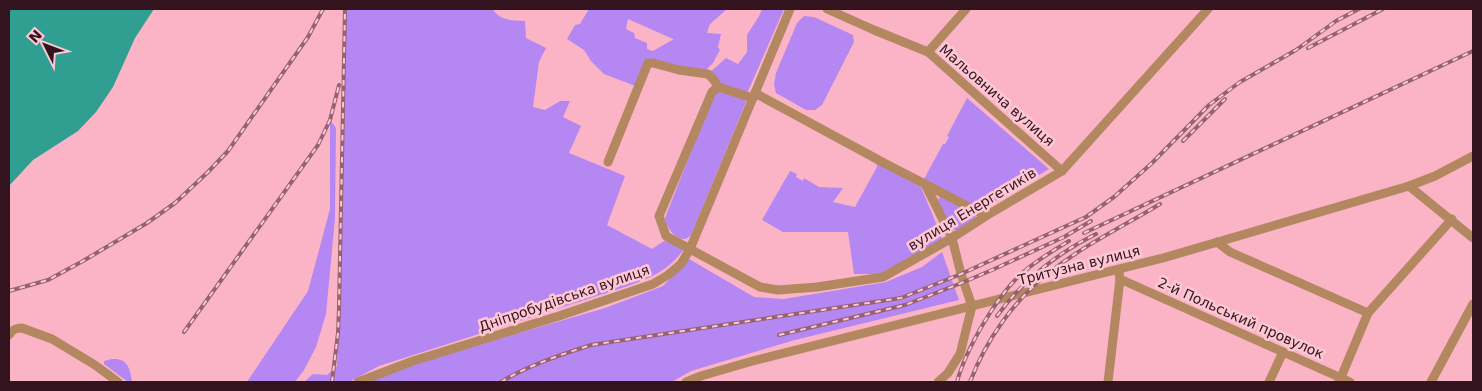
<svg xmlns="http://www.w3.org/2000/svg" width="1482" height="391" font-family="'DejaVu Sans',sans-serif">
	<rect width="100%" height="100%" fill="#fbb4c6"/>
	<g fill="#b587f3" fill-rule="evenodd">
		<path d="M345,9H493C499,21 513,20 525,21L526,38L546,48L539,62L533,107L545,110L560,101H570L563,117L581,126L569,153L625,176L607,225L652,249L664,241L671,242L684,249C668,271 652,277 628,286L379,366L349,382H304L313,374L327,375L337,366Z"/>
		<path d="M589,9H727L710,24L707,33L721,34L718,47L720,50L713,63L703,73L653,63L638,87L604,74L591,61L584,50L567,39L575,25L580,24ZM628,19L673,39H674L653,51L647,49V43L635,38L634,33L626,29Z"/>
		<polygon points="762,9 784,9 746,96 718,87 708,74 726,58 738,64 747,52 747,35 759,16"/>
		<polygon points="804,16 814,17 853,35 854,42 822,105 815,110 806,110 776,93 774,84 776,73 797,23"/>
		<path d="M718,90L745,98L746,102L691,235C681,247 666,229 665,218L713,96Z"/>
		<polygon points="967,98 1049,169 980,210 924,179 943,144 945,144 949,137 947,136"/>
		<polygon points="330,120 336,128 335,218 326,314 316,347 304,370 295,382 247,382 308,291 330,209"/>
		<polygon points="876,162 921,187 943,240 882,274 854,274 848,232 783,232 762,220 790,171 797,174 796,177 803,181 804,178 819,187 843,188 833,202 855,207 877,167"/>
		<polygon points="940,197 975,214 976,217 957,231 951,228 939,203 938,199"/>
		<polygon points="942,252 959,300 795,340 691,371 672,382 363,382 420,362 605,308 663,286 689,259 754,297 784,299 886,282 922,267"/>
		<path d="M112,359C128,358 130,369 132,382H128L104,364V361Z"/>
	</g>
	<polygon fill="#309f91" points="9,9 154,9 135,38 113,87 96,112 78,131 33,160 9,186"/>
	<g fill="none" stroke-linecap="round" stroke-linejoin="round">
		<g stroke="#b38861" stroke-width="9">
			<polyline points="827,9 874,30 928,52 1062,171"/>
			<polyline points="928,52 966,9"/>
			<polyline points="718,87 712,92 659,216 666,236 760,287 778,290 817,287 883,277 952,238 986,216 1062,171 1208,9"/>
			<polyline points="755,93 886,164 925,184 952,238 961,274 972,306 960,354 948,373 938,382"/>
			<polyline points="608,162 648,63 653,63 679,70 708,74 714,80 718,87 753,98"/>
			<polyline points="925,184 986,216"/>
			<polyline points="1409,186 1473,238"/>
			<polyline points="1217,242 1230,252 1368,313"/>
			<polyline points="1120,279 1350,382"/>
			<path d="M9,335C12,330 15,328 22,328L52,339L95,365L118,382"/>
			<polyline points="358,382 413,361 559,316 653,284 668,275 681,264 690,249 790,9"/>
			<polyline points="686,382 701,376 749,362 1163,258 1409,186 1435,176 1473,156"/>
			<polyline points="1108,382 1120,279 1119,273"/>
			<polyline points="1269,382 1283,352"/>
			<polyline points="1339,382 1368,313 1452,219"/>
			<polyline points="1431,382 1473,304"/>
		</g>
		<g stroke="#966270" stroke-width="4">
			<g id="rail">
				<polyline points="1308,48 1383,9"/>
				<polyline points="1183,141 1225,99"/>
				<polyline points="1084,233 1473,51"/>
				<polyline points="9,291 48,280 83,261 147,223 175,203 208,172 228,151 308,37 323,9"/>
				<path d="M997,316C1024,279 1056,254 1096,234"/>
				<polyline points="184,332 318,145 330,120 339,85"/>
				<polyline points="779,335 905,305 959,284 992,270 1064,237 1091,221"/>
				<polyline points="332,382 338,333 339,308 345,9"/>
				<path d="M501,382C529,365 560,355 591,345L901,298L961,274L1086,217L1114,197L1152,163L1209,105L1240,82L1296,50L1336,21L1359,9"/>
				<path d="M957,382C966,349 996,297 1021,274C1036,261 1052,251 1069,241"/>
				<path d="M970,382C986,340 1014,300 1050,272C1084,245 1124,226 1160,204"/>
			</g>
		</g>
		<use href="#rail" stroke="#fec7d4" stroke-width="2" stroke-dasharray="5.5" stroke-linecap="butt"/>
	</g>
	<g text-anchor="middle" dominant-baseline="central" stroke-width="5" stroke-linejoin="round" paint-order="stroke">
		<g font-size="14" fill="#33131d" stroke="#fec7d4">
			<text transform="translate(997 95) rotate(41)">Мальовнича вулиця</text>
			<text transform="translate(972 209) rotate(-31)">вулиця Енергетиків</text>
			<text transform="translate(1079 265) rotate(-14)">Тритузна вулиця</text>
			<text transform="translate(564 298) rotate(-19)">Дніпробудівська вулиця</text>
			<text transform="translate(1241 318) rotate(24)">2-й Польський провулок</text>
		</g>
	</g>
	<rect width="1482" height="391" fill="none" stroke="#33131d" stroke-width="20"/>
	<g transform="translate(45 45) rotate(312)" stroke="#fec7d4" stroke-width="4" paint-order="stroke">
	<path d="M0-4L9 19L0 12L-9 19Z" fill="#33131d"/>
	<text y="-8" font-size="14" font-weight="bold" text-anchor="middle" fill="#33131d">N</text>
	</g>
</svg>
